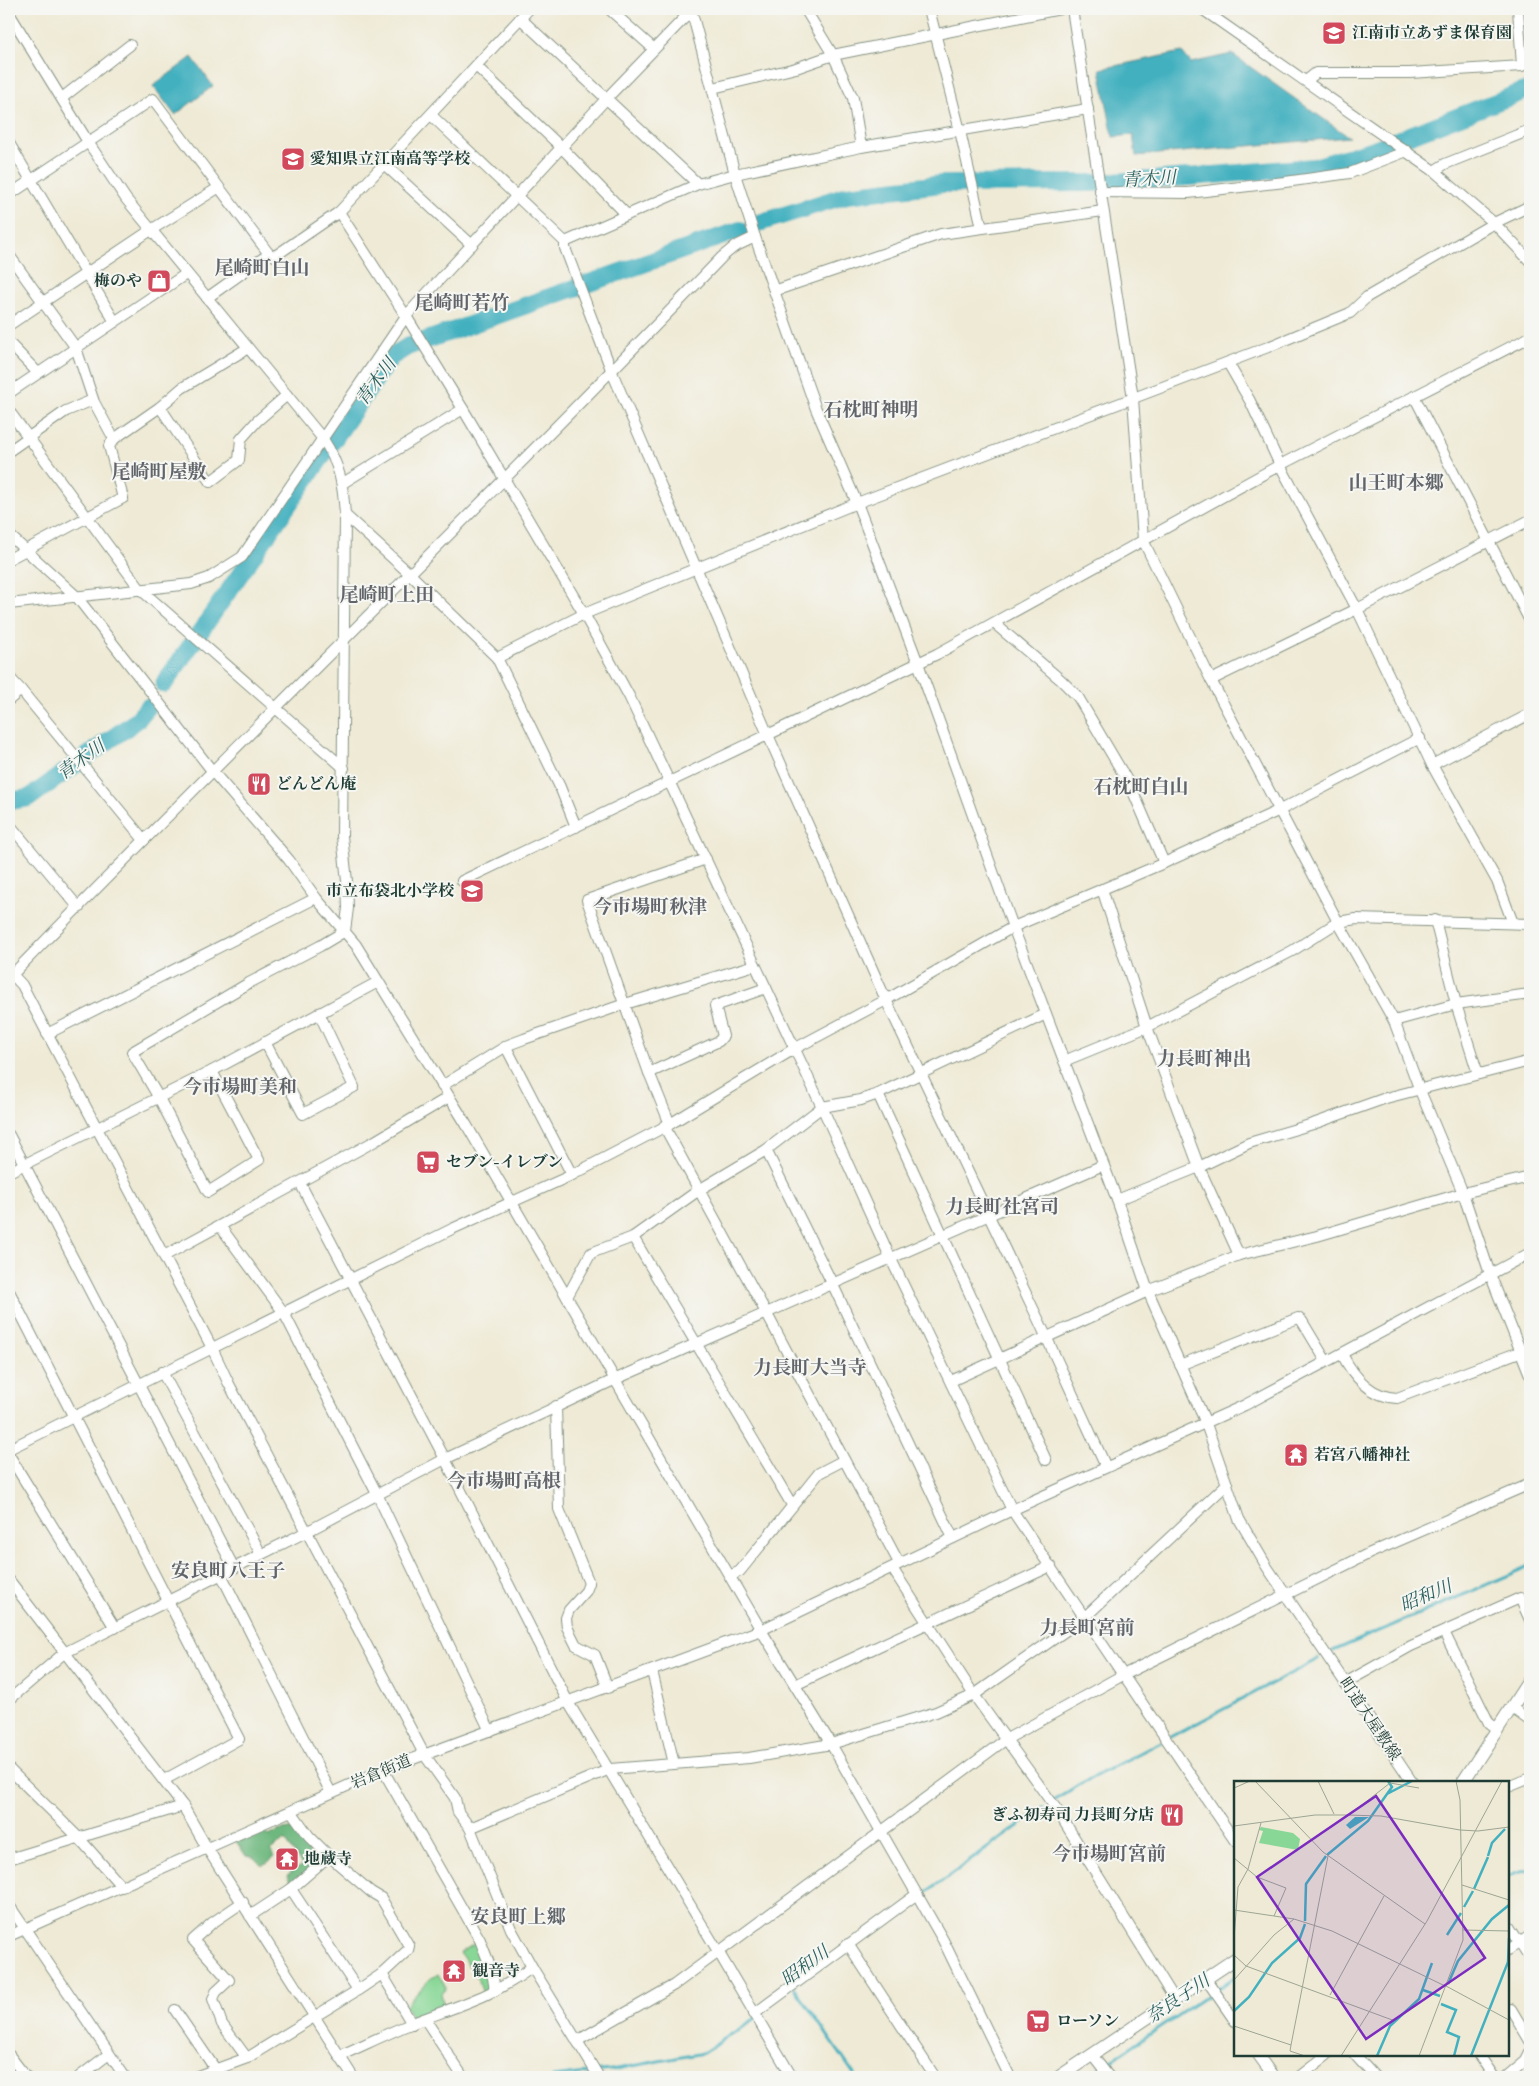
<svg xmlns="http://www.w3.org/2000/svg" width="1539" height="2086" font-family="'Libre Bodoni','Noto Serif JP',serif">
	<rect width="100%" height="100%" fill="#f6f6f2"/>
	<filter id="ink" filterUnits="userSpaceOnUse"><feTurbulence type="fractalNoise" baseFrequency=".02" numOctaves="2"/><feDisplacementMap in="SourceGraphic" scale="10" xChannelSelector="R" yChannelSelector="G"/><feConvolveMatrix kernelMatrix="1 2 1 2 8 2 1 2 1" color-interpolation-filters="sRGB"/></filter>
	<filter id="wash" filterUnits="userSpaceOnUse"><feTurbulence type="fractalNoise" baseFrequency=".0096" numOctaves="4" result="noise"/><feDisplacementMap in="SourceGraphic" scale="20" xChannelSelector="R" yChannelSelector="G"/><feGaussianBlur stdDeviation="1.12" result="paint"/><feColorMatrix in="noise" values="0 0 0 0 0 0 0 0 0 0 0 0 0 0 0 0 0 1.4 0 .05"/><feComposite in="paint" operator="in"/></filter>
	<g filter="url(#wash)">
		<rect width="100%" height="100%" fill="#efead5"/>
		<g fill="#88d796" stroke="#548a65">
			<polygon points="480,1940 495,1991 484,1996 478,1980 460,1953"/>
			<polygon points="438,1974 446,1988 441,1994 444,2007 413,2018 405,2006 430,1979"/>
		</g>
		<path fill="#6eb87f" stroke="#467a5a" d="M262,1828L269,1836L278,1831L296,1828C306,1838 307,1852 313,1865L292,1885L287,1875L302,1865L285,1840L270,1850L275,1857L262,1866L253,1857L246,1856L236,1841Z"/>
		<g fill="#42b0bf" stroke="#30767a">
			<polygon points="1182,52 1191,63 1232,54 1349,137 1136,156 1133,135 1113,137 1100,69"/>
			<polygon points="192,57 213,86 175,115 153,86"/>
		</g>
		<g fill="none" stroke-linecap="round" stroke-linejoin="round">
			<g stroke="#42b0bf" stroke-width="3">
				<polyline points="1333,1651 1530,1566"/>
				<polyline points="1171,1737 1318,1659"/>
				<polyline points="1054,1801 1078,1785 1161,1742"/>
				<polyline points="1508,1876 1530,1869"/>
				<polyline points="920,1897 1043,1808"/>
				<polyline points="795,1988 856,2077"/>
				<polyline points="553,2077 611,2070 703,2053 756,2018"/>
				<polyline points="1086,2077 1235,1977"/>
			</g>
			<g stroke="#42b0bf" stroke-width="18">
				<polyline points="759,223 847,195 942,184 1089,183 1150,180 1314,167 1374,149 1530,89"/>
				<polyline points="164,684 391,357 407,347 740,230"/>
				<polyline points="9,801 29,798 136,721 148,707"/>
			</g>
		</g>
	</g>
	<g filter="url(#ink)">
		<g fill="none" stroke-linecap="round" stroke-linejoin="round">
			<g stroke="#879484" stroke-width="12">
				<g id="minor">
					<polyline points="609,9 654,49"/>
					<polyline points="691,9 735,174 755,237 816,409 857,503 918,663 1013,927 1117,1200 1148,1291 1205,1421 1239,1519 1267,1567 1412,1782"/>
					<polyline points="805,9 833,55 853,98 861,147"/>
					<polyline points="929,9 960,131 982,228"/>
					<polyline points="1072,9 1133,398 1143,540 1211,680 1338,922 1394,1021 1419,1088 1463,1193 1490,1274 1530,1375"/>
					<polyline points="1202,9 1434,171 1494,223 1530,261"/>
					<path d="M9,13L88,142L126,199L323,439C340,465 343,484 345,515L342,836L347,881L348,908L345,931L320,946L249,983L132,1052L159,1098L208,1192L259,1160L212,1071"/>
					<polyline points="520,18 698,184"/>
					<polyline points="476,66 562,148 627,215"/>
					<polyline points="1306,81 1316,73 1410,73 1522,66 1518,9"/>
					<polyline points="713,88 796,68 833,55 1060,9"/>
					<polyline points="62,98 130,45"/>
					<polyline points="431,115 565,242 565,248 612,372 768,735 886,1000 1039,1321 1106,1467"/>
					<polyline points="9,143 115,322"/>
					<polyline points="1434,171 1445,164 1530,130"/>
					<polyline points="1100,192 1188,193 1285,182 1350,173 1407,151"/>
					<polyline points="9,195 153,99 269,254"/>
					<polyline points="339,212 406,316 463,409 584,614 629,696 822,1107 890,1257 1012,1510 1235,1841"/>
					<polyline points="565,242 698,184 735,174 861,147 1088,109"/>
					<polyline points="472,245 384,164 529,9"/>
					<polyline points="9,255 76,348 94,402 114,439"/>
					<polyline points="774,291 941,234 1103,211"/>
					<polyline points="207,298 269,254 275,256 339,212 384,164"/>
					<polyline points="9,325 151,230 218,188"/>
					<polyline points="9,343 38,373"/>
					<polyline points="1228,363 1250,401 1280,465 1357,609 1432,765 1497,881 1513,923"/>
					<polyline points="9,393 186,274"/>
					<polyline points="1414,396 1530,621"/>
					<polyline points="160,407 210,482 239,460 241,439 257,421 287,395"/>
					<polyline points="9,411 140,589 344,768"/>
					<polyline points="9,451 66,411 93,400"/>
					<polyline points="343,483 463,409"/>
					<polyline points="345,515 409,573 497,658 560,787 576,827"/>
					<polyline points="9,535 76,596 213,772 289,860 316,898 356,945 466,1124 761,1630 831,1744 943,1940 1010,2077"/>
					<polyline points="9,559 123,498 109,446 114,439 160,407 182,388 248,348"/>
					<polyline points="9,604 191,584 209,578 242,557 406,316 606,99 693,9"/>
					<polyline points="995,624 1061,680 1078,697 1131,787 1164,863"/>
					<polyline points="497,658 584,614 857,503 1268,347 1350,313 1367,297 1494,223 1530,206"/>
					<polyline points="9,677 21,690 144,840"/>
					<polyline points="1211,680 1357,609 1530,520"/>
					<polyline points="9,700 21,690"/>
					<polyline points="1432,765 1530,714"/>
					<polyline points="9,824 79,908"/>
					<polyline points="462,881 937,654 1280,465 1530,337"/>
					<polyline points="1102,889 1147,1027 1199,1167 1239,1255"/>
					<polyline points="1435,920 1456,1004 1478,1074"/>
					<polyline points="9,971 22,985 212,1348 229,1384 424,1754 455,1798 458,1812 470,1828 511,1929 532,1967 599,2077"/>
					<path d="M9,978C244,735 488,501 722,257L734,247L755,237"/>
					<polyline points="1394,1021 1456,1004 1530,994"/>
					<polyline points="47,1034 316,898"/>
					<polyline points="265,1042 303,1114 354,1087 319,1013"/>
					<polyline points="506,1047 572,1175"/>
					<polyline points="1064,1061 1147,1027 1292,951 1338,922 1356,919 1530,924"/>
					<polyline points="649,1073 719,1041 723,1036 715,1006 766,988"/>
					<polyline points="442,1086 508,1045 524,1039 625,1004 755,965"/>
					<polyline points="878,1094 1046,1460"/>
					<polyline points="670,1124 648,1070 587,900 706,859"/>
					<polyline points="664,1126 769,1318 899,1563"/>
					<polyline points="9,1135 234,1568"/>
					<polyline points="766,1150 832,1283 953,1538"/>
					<polyline points="9,1172 212,1071 378,982"/>
					<polyline points="300,1183 445,1459 568,1702 719,1953 792,2077"/>
					<polyline points="1117,1200 1199,1167 1249,1143 1313,1124 1386,1098 1530,1061"/>
					<polyline points="220,1226 284,1313 377,1494 490,1731"/>
					<polyline points="633,1237 792,1505"/>
					<polyline points="164,1256 375,1141 449,1097"/>
					<polyline points="9,1291 239,1739 164,1780"/>
					<polyline points="567,1297 591,1253 633,1237 699,1190 766,1150 822,1107 861,1100 878,1094 1046,1014"/>
					<path d="M1342,1354C1353,1376 1371,1397 1397,1398L1530,1348"/>
					<polyline points="1180,1365 1298,1318 1302,1321 1326,1361"/>
					<polyline points="162,1372 261,1554"/>
					<polyline points="951,1381 1148,1291 1239,1255 1317,1236 1463,1193 1530,1177"/>
					<polyline points="556,1406 559,1509 589,1583 586,1591 569,1610 566,1618 567,1627 576,1645 595,1655 608,1688"/>
					<polyline points="9,1449 452,1229 572,1175 670,1124 794,1049 886,1000 1013,927 1164,863 1280,810 1420,738"/>
					<polyline points="9,1455 115,1628"/>
					<polyline points="892,1568 974,1695 1057,1810 1175,2000"/>
					<polyline points="221,1574 331,1793"/>
					<polyline points="730,1576 740,1571 819,1473 844,1460"/>
					<polyline points="9,1580 183,1806 207,1848 353,2077"/>
					<polyline points="1444,1632 1489,1723 1498,1730"/>
					<polyline points="652,1671 674,1764"/>
					<polyline points="1345,1683 1411,1646 1520,1598 1530,1620"/>
					<polyline points="795,1685 1051,1566"/>
					<polyline points="9,1700 64,1653 308,1531 445,1459 616,1379 1103,1165"/>
					<polyline points="1512,1708 1530,1721"/>
					<polyline points="9,1769 79,1838 122,1887"/>
					<polyline points="383,1770 480,1940 492,1971 495,1991"/>
					<polyline points="1508,1787 1530,1778"/>
					<polyline points="470,1828 610,1769 749,1758 831,1744 936,1712 974,1695 1085,1617 1227,1484"/>
					<polyline points="9,1859 183,1806"/>
					<polyline points="291,1889 358,1990"/>
					<polyline points="243,1902 212,1923 193,1940 229,1980 216,1992 213,1999 222,2024 247,2058"/>
					<polyline points="9,1905 125,2077"/>
					<polyline points="250,1916 291,1889 329,1856"/>
					<polyline points="1508,1925 1530,1959"/>
					<polyline points="9,1936 383,1770 761,1630 1012,1510 1245,1405 1530,1253"/>
					<polyline points="848,1944 935,2077"/>
					<polyline points="1508,1950 1530,1936"/>
					<polyline points="382,1974 412,2024"/>
					<polyline points="1206,1979 1235,2021"/>
					<polyline points="1511,2009 1530,2041"/>
					<polyline points="175,2010 216,2070"/>
					<polyline points="754,2014 917,1894"/>
					<polyline points="425,2019 463,2077"/>
					<polyline points="577,2041 674,1985 1005,1740 1123,1675 1368,1554 1530,1484"/>
					<polyline points="9,2055 26,2077"/>
					<polyline points="1092,2055 1109,2077"/>
					<polyline points="1258,2055 1274,2077"/>
					<polyline points="1355,2055 1375,2077"/>
					<polyline points="1479,2055 1494,2077"/>
					<path d="M339,2056C364,2045 388,2033 413,2023C454,2007 497,1995 532,1967"/>
					<polyline points="79,2077 109,2054"/>
					<polyline points="195,2077 247,2058 358,1990 382,1974 408,1950 409,1946 381,1898 371,1892 329,1856 309,1836 291,1811"/>
					<polyline points="1299,2077 1327,2055"/>
					<polyline points="1506,2077 1526,2060 1530,2052"/>
				</g>
			</g>
			<g stroke="#879484" stroke-width="14">
				<g id="major">
					<polyline points="1463,1782 1530,1679"/>
					<polyline points="1059,2077 1235,1959"/>
				</g>
			</g>
			<use href="#minor" stroke="#fff" stroke-width="10"/>
			<use href="#major" stroke="#fff" stroke-width="12"/>
		</g>
	</g>
	<defs>
		<g id="school-square" transform="scale(1.25)"><rect x="-9" y="-9" width="18" height="18" rx="4" fill="#d1495b" stroke="#f6f6f2"/><path d="M0-5L7-2L0 1L-7-2ZM-4 1L0 2.5L4 1V4Q0 6-4 4Z" fill="#fff"/></g>
		<g id="shop-square" transform="scale(1.25)"><rect x="-9" y="-9" width="18" height="18" rx="4" fill="#d1495b" stroke="#f6f6f2"/><path d="M-5-2.5h2.3a2.7 3.5 0 0 1 5.4 0H5L5.5 6h-11ZM-1.5-2.5h3a1.5 2.3 0 0 0-3 0Z" fill="#fff"/></g>
		<g id="restaurant-square" transform="scale(1.25)"><rect x="-9" y="-9" width="18" height="18" rx="4" fill="#d1495b" stroke="#f6f6f2"/><path d="M-5-6h1v4h1v-4h1v4h1v-4h1v5L-1.5 .5V6h-2V.5L-5-1ZM5-6V6H3V1.5H1.5Q1.5-4 5-6Z" fill="#fff"/></g>
		<g id="supermarket-square" transform="scale(1.25)"><rect x="-9" y="-9" width="18" height="18" rx="4" fill="#d1495b" stroke="#f6f6f2"/><path d="M-6-5.5h2.5l.6 2H6L4.5 2H-2.5L-4.4-4H-6ZM-1.5 3.2a1.3 1.3 0 1 0 .1 0ZM3 3.2a1.3 1.3 0 1 0 .1 0Z" fill="#fff"/></g>
		<g id="temple-square" transform="scale(1.25)"><rect x="-9" y="-9" width="18" height="18" rx="4" fill="#d1495b" stroke="#f6f6f2"/><path d="M0-6L5-2H3V0L6.5 2.5H4V6H1.5V3h-3V6H-4V2.5H-6.5L-3 0V-2H-5Z" fill="#fff"/></g>
	</defs>
	<g fill-rule="evenodd">
		<use href="#school-square" x="1334" y="33"/>
		<use href="#school-square" x="293" y="159"/>
		<use href="#shop-square" x="159" y="281"/>
		<use href="#restaurant-square" x="259" y="784"/>
		<use href="#school-square" x="472" y="891"/>
		<use href="#supermarket-square" x="428" y="1162"/>
		<use href="#temple-square" x="1296" y="1455"/>
		<use href="#restaurant-square" x="1172" y="1815"/>
		<use href="#temple-square" x="287" y="1859"/>
		<use href="#temple-square" x="454" y="1971"/>
		<use href="#supermarket-square" x="1038" y="2021"/>
	</g>
	<g text-anchor="middle" dominant-baseline="central" stroke-width="4" stroke-linejoin="round" paint-order="stroke">
		<g font-size="16" font-weight="bold" fill="#1f3d34" stroke="#f6f6f2" text-anchor="start">
			<text x="1352" y="33">江南市立あずま保育園</text>
			<text x="310" y="159">愛知県立江南高等学校</text>
			<text x="142" y="281" text-anchor="end">梅のや</text>
			<text x="276" y="784">どんどん庵</text>
			<text x="454" y="891" text-anchor="end">市立布袋北小学校</text>
			<text x="446" y="1162">セブン-イレブン</text>
			<text x="1314" y="1455">若宮八幡神社</text>
			<text x="1154" y="1815" text-anchor="end">ぎふ初寿司 力長町分店</text>
			<text x="304" y="1859">地蔵寺</text>
			<text x="472" y="1971">観音寺</text>
			<text x="1056" y="2021">ローソン</text>
		</g>
		<g font-size="16" fill="#1f3d34" stroke="#f6f6f2">
			<text transform="translate(1370 1719) rotate(56)">町道大屋敷線</text>
			<text transform="translate(381 1772) rotate(-23)">岩倉街道</text>
		</g>
		<g font-size="18" font-style="italic" fill="#2a605e" stroke="#f6f6f2">
			<text transform="translate(1149 179) rotate(-3)">青木川</text>
			<text transform="translate(376 382) rotate(-53)">青木川</text>
			<text transform="translate(81 760) rotate(-36)">青木川</text>
			<text transform="translate(1426 1596) rotate(-23)">昭和川</text>
			<text transform="translate(805 1966) rotate(-36)">昭和川</text>
			<text transform="translate(1178 1999) rotate(-34)">奈良子川</text>
		</g>
		<g font-size="19" font-weight="bold" fill="#61656a" stroke="#f6f6f2">
			<text x="262" y="268">尾崎町白山</text>
			<text x="462" y="303">尾崎町若竹</text>
			<text x="871" y="410">石枕町神明</text>
			<text x="159" y="472">尾崎町屋敷</text>
			<text x="1396" y="483">山王町本郷</text>
			<text x="387" y="595">尾崎町上田</text>
			<text x="1141" y="787">石枕町白山</text>
			<text x="650" y="907">今市場町秋津</text>
			<text x="1204" y="1059">力長町神出</text>
			<text x="240" y="1087">今市場町美和</text>
			<text x="1002" y="1207">力長町社宮司</text>
			<text x="810" y="1368">力長町大当寺</text>
			<text x="504" y="1481">今市場町高根</text>
			<text x="228" y="1571">安良町八王子</text>
			<text x="1087" y="1628">力長町宮前</text>
			<text x="1109" y="1854">今市場町宮前</text>
			<text x="518" y="1917">安良町上郷</text>
		</g>
	</g>
	<g transform="translate(1234 1781)">
		<rect width="275" height="275" fill="#efead5"/>
		<path d="M27,46L59,52L66,58L64,69L25,62L29,50L25,49Z" fill="#88d796"/>
		<path d="M121,36H135L116,48L112,44Z" fill="#42b0bf"/>
		<path fill="none" stroke="#42b0bf" stroke-width="2.5" d="M153,13L158,6L154,0M93,74L134,40L153,13L178,0M254,75L258,62L271,48M240,108L254,76M230,126L239,110M71,140L72,103L92,75M213,154L227,132M214,203L224,180L258,138L275,124M189,209L206,215M207,223L222,229L213,251L225,256L220,275M0,230L15,216L38,182L66,157L71,143M143,275L156,245L185,218L198,182M237,275L274,181L275,157"/>
		<path fill="none" stroke="#9ca595" stroke-width="1" d="M21,0L89,71L191,143M84,0L100,33M0,7L16,0M115,34L156,2L185,7M0,45L81,34H113L147,35L226,49M226,49L244,50L275,46M0,77L23,96L52,107L40,135M228,104L275,119M0,129L60,138L98,150L211,205M229,149L275,150M0,157L4,106L14,88L27,42M0,174L12,185L161,240M0,199L40,154L60,138M212,205L275,239M96,214L150,115M0,245L57,264L56,270L71,275M57,264L94,75M107,275L193,140L268,0M185,275L229,159L226,19L222,0"/>
		<path fill="#7b2cbf" fill-opacity="0.15" stroke="#7b2cbf" stroke-width="2.5" d="M142,15L251,177L132,258L23,96Z"/>
		<rect width="275" height="275" fill="none" stroke="#1f3d34" stroke-width="2.5"/>
	</g>
	<rect width="1539" height="2086" fill="none" stroke="#f6f6f2" stroke-width="30"/>
</svg>
